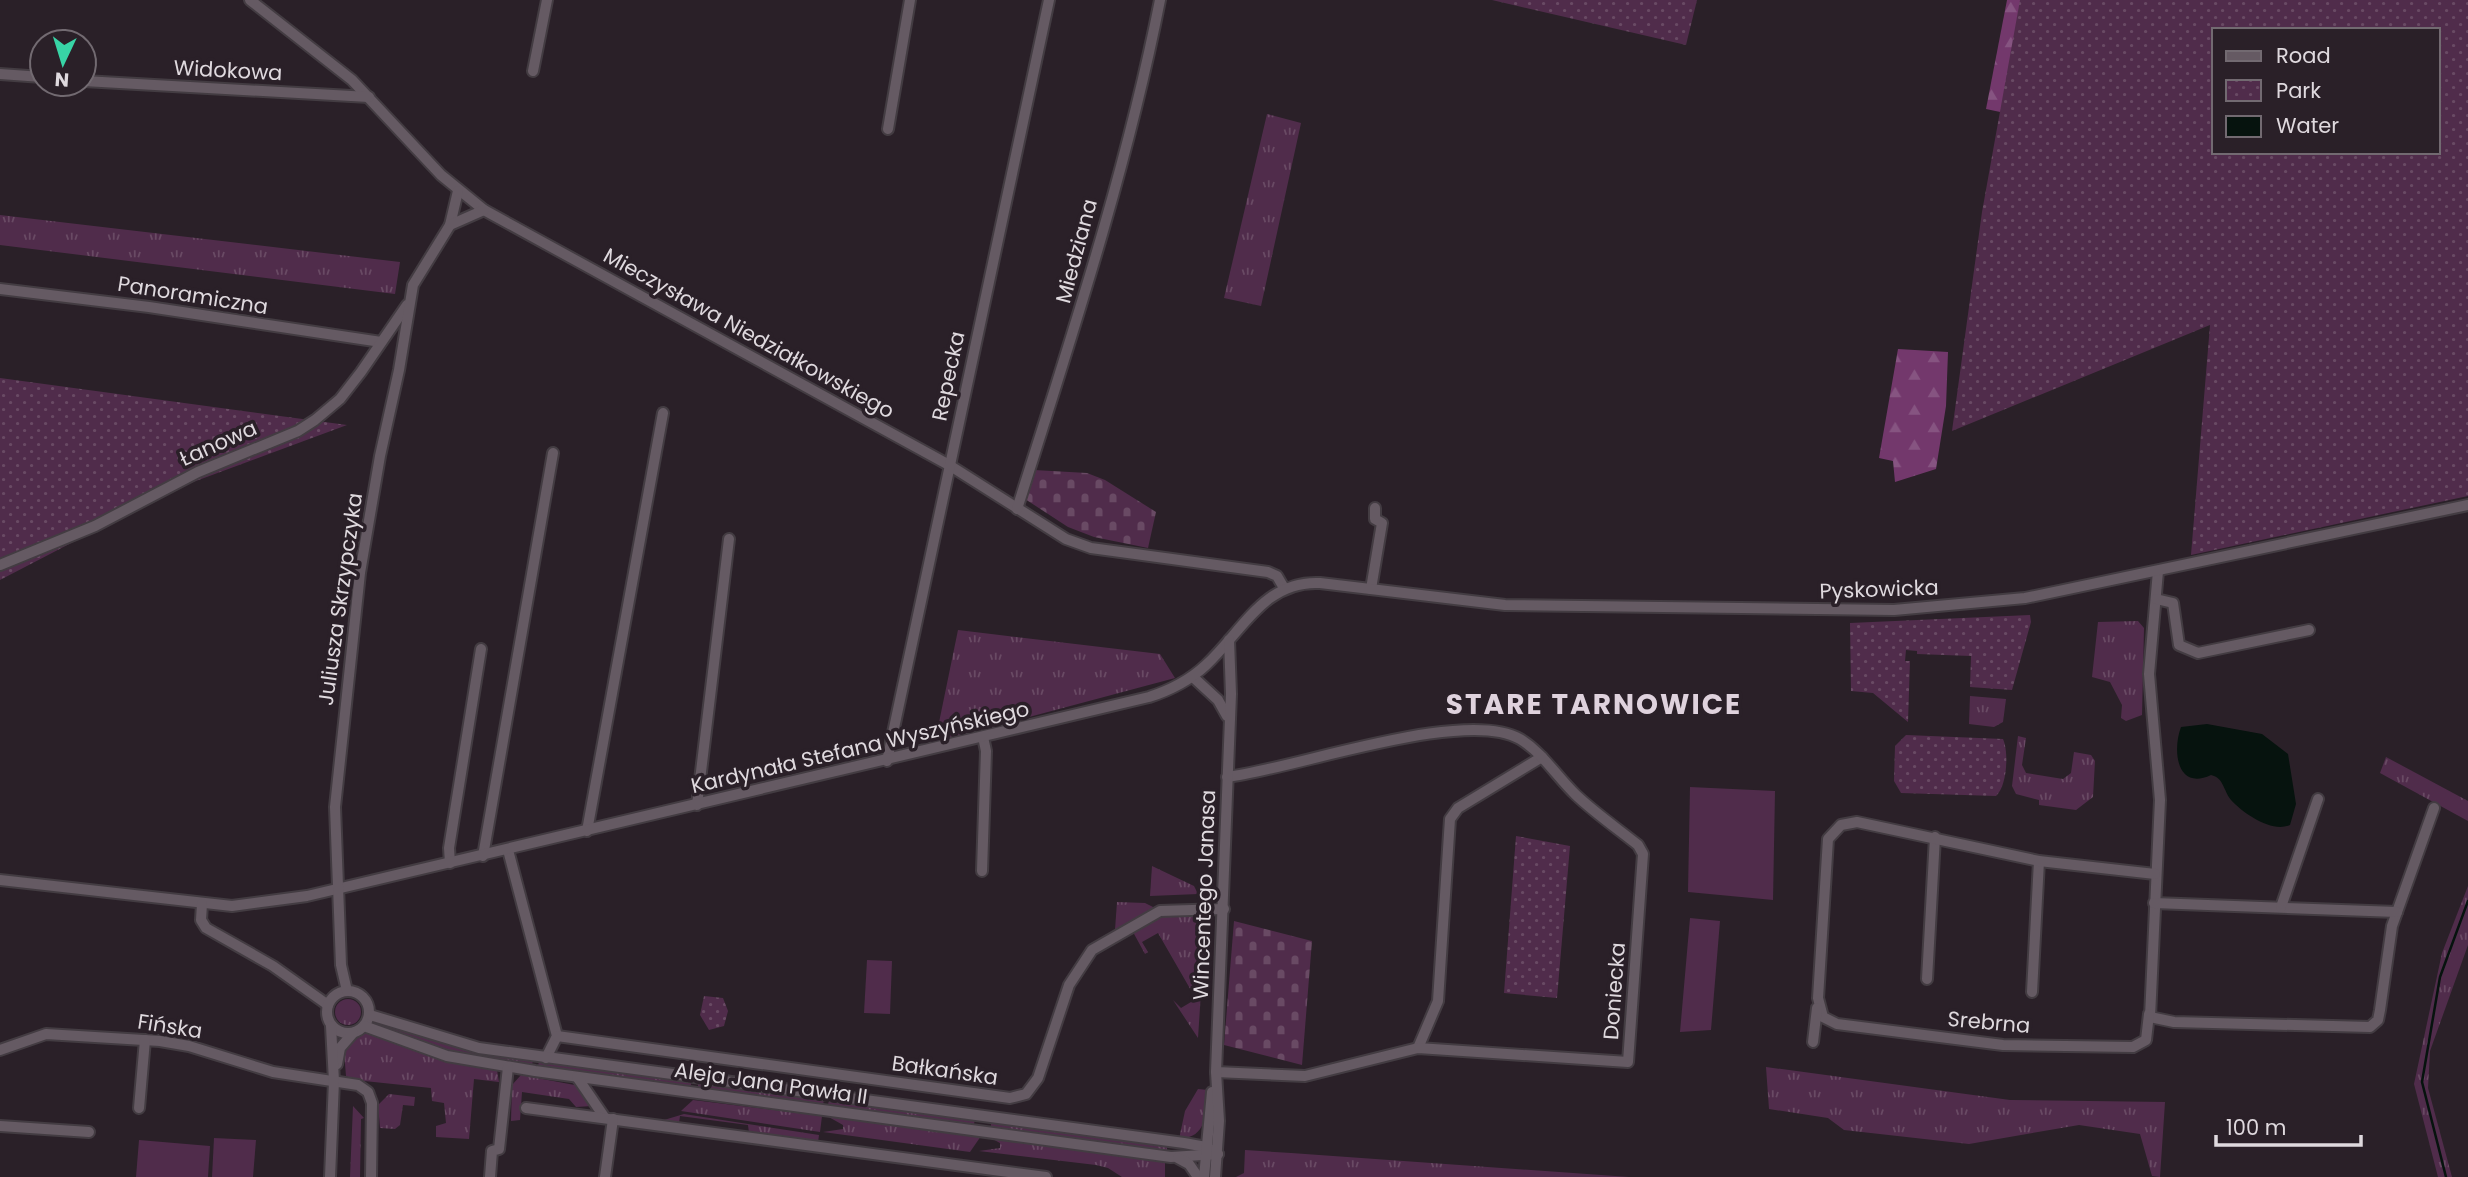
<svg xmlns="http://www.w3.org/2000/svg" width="2468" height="1177" font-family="Poppins,sans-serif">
	<defs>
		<pattern id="grass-tufts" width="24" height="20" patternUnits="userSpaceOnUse" patternTransform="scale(1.75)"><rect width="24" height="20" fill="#502c4b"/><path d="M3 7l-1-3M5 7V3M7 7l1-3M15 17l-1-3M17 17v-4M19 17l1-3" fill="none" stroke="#694a64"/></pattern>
		<pattern id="forest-firs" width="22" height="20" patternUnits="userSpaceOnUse" patternTransform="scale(1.75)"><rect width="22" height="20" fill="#73386c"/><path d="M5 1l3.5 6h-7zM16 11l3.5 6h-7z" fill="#865481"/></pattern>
		<pattern id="cemetery-stones" width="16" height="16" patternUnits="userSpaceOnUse" patternTransform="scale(1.75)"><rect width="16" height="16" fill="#502c4b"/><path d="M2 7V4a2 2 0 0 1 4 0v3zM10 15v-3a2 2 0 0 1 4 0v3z" fill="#694a64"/></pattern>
		<pattern id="park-dots" width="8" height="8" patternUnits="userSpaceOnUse" patternTransform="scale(1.75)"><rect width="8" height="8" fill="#502c4b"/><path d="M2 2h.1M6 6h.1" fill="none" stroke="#694a64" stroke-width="1.8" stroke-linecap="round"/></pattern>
	</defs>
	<rect width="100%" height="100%" fill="#2a2028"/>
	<g fill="url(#grass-tufts)">
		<polygon points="1267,114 1301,123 1261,306 1224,298"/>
		<polygon points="0,215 400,262 395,294 0,245"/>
		<polygon points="2138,621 2144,628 2142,715 2126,721 2121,718 2122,705 2110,682 2092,677 2098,622"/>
		<polygon points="958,630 1160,654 1175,678 935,742"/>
		<polygon points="1970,696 2006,699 2003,722 1994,727 1969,724"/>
		<polygon points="2018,736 2026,738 2022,765 2026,773 2063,779 2071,773 2074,752 2091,755 2095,761 2093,797 2076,810 2039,805 2039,800 2016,794 2012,786"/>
		<polygon points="2386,757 2468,801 2468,821 2380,773"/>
		<polygon points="1152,866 1194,886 1198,894 1150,896"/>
		<polygon points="2468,886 2468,945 2430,1051 2428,1088 2452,1177 2438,1177 2414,1084 2442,953"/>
		<polygon points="1117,902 1145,903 1155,908 1115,930"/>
		<polygon points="1177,915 1206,916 1198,1038 1173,1000 1181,1008 1196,999 1158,933 1142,942 1148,952 1145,954 1133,932 1159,918"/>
		<circle cx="348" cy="1012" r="13"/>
		<polygon points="372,1021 480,1052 533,1059 532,1066 447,1051 369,1024"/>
		<polygon points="368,1032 428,1055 497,1070 499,1082 474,1079 469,1139 436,1137 436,1126 446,1123 444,1103 432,1101 431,1088 355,1080 346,1076 344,1051 354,1036"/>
		<polygon points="539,1061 691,1081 691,1087 538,1067"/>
		<polygon points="1766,1067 2010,1100 2165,1102 2160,1177 2152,1176 2140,1134 2079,1125 1969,1144 1844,1130 1828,1118 1769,1109"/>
		<polygon points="521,1075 580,1086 592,1106 576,1107 569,1099 522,1092 520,1120 511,1121 512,1085"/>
		<polygon points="698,1082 824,1099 823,1105 698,1088"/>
		<path d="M1198,1089L1208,1090C1205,1114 1208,1137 1179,1139L1185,1111Z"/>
		<polygon points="389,1094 415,1097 414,1106 403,1105 400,1125 395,1129 380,1128 378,1105"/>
		<polygon points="693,1100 822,1116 820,1132 681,1111"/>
		<polygon points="829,1100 975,1119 974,1124 828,1105"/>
		<polygon points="353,1106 364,1118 361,1119 360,1177 350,1177"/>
		<polygon points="684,1114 819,1135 818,1142 749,1133 748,1125 680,1116 679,1123 664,1120"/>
		<polygon points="827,1116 981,1136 970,1152 823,1132 843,1129 843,1125"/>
		<polygon points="991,1121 1167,1145 1167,1151 991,1127"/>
		<polygon points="989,1137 1165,1161 1165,1177 1122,1177 1108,1168 1096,1165 979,1151 1000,1148 1000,1143"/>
		<polygon points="1245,1150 1291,1153 1629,1177 1236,1177 1244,1173"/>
	</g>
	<g fill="url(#forest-firs)">
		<polygon points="2007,0 2027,0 2005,113 1986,109"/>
		<polygon points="1898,349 1948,352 1946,406 1936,469 1895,482 1893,461 1879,458"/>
	</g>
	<g fill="url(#cemetery-stones)">
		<polygon points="1034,470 1087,473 1105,480 1156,512 1148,548 1094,537 1068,527 1025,499"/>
		<polygon points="1234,921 1312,941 1302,1065 1224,1045"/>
	</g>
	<g fill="url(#park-dots)" fill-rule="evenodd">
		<polygon points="1492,0 1697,0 1686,45"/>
		<path d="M2020,0H2468V496L2191,555L2210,325L1952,431L1982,212ZM2214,30H2438V152H2214Z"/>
		<polygon points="0,378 347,425 177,488 0,580"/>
		<polygon points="2030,615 2031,622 2012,690 1970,687 1971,656 1917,654 1917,651 1906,650 1905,661 1910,661 1908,722 1873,693 1851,691 1850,623"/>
		<path d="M1906,735L2003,739C2009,753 2007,786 1996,796L1901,793L1894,781L1895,746Z"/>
		<polygon points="1516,836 1570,846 1557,998 1504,993"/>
		<polygon points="704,996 723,998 728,1011 724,1026 709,1030 700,1015"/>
	</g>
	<g fill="#502c4b">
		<polygon points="1690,787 1775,791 1773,900 1688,892"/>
		<polygon points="1690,918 1720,921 1711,1030 1680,1032"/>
		<polygon points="867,960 892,961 890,1014 864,1013"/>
		<polygon points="214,1138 256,1140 253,1177 212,1177"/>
		<polygon points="139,1140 210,1146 208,1177 136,1177"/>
	</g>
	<path fill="#06130e" d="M2207,724L2262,734L2288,754L2296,804L2290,825C2272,833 2244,814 2231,800C2223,790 2224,778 2211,775C2177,791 2172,751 2181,727Z"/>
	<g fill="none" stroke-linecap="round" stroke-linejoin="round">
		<polyline stroke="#06130e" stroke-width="2.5" points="2446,1177 2422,1082 2440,977 2468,901"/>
		<g stroke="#433c42" stroke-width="14">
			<g id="minor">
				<polyline points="250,0 352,80 441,175 484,210 949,465 1066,539 1091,548 1268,572 1277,576 1284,588"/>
				<polyline points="533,71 547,0"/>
				<polyline points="0,74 42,77"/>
				<polyline points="84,81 369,97"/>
				<polyline points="888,129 910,0"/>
				<polyline points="450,225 458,191"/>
				<polyline points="0,289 149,307 381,342"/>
				<path d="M1017,509C1070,341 1126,173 1160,0"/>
				<polyline points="0,565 95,526 198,472 298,431 315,420 340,399 361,372 407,305"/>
				<polyline points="2158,571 2149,674 2160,800 2150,1017 2174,1022 2370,1027 2378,1020 2380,1010 2392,926 2434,808"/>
				<polyline points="1371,589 1382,523 1375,519 1375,508"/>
				<polyline points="2156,599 2173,603 2179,645 2198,653 2309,630"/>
				<polyline points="1193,677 1218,700 1227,716"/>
				<polyline points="887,761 1049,0"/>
				<polyline points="697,805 729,539"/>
				<polyline points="587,831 663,413"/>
				<polyline points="508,850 557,1036 546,1058"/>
				<polyline points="483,856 553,453"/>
				<polyline points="450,863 449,848 481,649"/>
				<polyline points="982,871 986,751 983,737"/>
				<path d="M0,880L232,906L307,896L1149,697C1171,690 1189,681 1206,665C1242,632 1264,580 1320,583L1505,605L1894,610L2025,598L2468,505"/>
				<polyline points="2154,903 2397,912"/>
				<polyline points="202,904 201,920 206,928 273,966 328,1005"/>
				<polyline points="2281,907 2318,799"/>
				<polyline points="1927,979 1935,837"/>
				<circle cx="348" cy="1012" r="21"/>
				<polyline points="347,991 341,965 335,807 360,573 380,456 399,370 413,285 450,225 484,210"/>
				<polyline points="2032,992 2039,861"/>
				<polyline points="2149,1014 2146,1040 2133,1047 2003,1045 1837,1024 1823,1017 1818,998 1828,839 1841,825 1857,822 2039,861 2155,874"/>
				<polyline points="370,1015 479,1048 1184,1143 1206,1147 1218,1154"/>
				<polyline points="364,1026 447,1056 535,1071 1171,1157 1218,1154"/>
				<polyline points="557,1036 1010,1098 1026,1094 1038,1078 1069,985 1092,950 1160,911 1224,909"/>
				<polyline points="1813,1042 1817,1008"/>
				<polyline points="1418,1048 1438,1001 1450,819 1458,808 1542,757"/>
				<polyline points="0,1050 46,1034 160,1041 189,1046 273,1072 358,1085 368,1092 372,1103 371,1177"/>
				<polyline points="337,1064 340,1048 353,1033"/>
				<path d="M1216,1072L1305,1076L1418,1048L1628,1062L1643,854L1638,845C1618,829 1595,813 1576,795C1557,777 1543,753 1520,739C1465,707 1294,769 1227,777"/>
				<polyline points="577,1077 605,1118"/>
				<polyline points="139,1108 145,1040"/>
				<polyline points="526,1108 1046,1177"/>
				<polyline points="0,1126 89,1132"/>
				<polyline points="1178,1158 1189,1164 1198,1177"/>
				<polyline points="330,1177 334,1081 331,1026"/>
				<polyline points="490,1177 492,1151 499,1149 508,1067"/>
				<polyline points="605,1177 613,1119"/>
				<polyline points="1204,1177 1212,1092"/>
				<polyline points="1215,1177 1219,1121 1216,1072 1231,694 1229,640"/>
			</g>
		</g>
		<use href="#minor" stroke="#655a63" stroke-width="10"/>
	</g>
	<g text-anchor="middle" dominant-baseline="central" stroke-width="7" stroke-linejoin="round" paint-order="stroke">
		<g font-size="21" fill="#dfd9de" stroke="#2a2028">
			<text transform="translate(228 70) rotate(3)">Widokowa</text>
			<text transform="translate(1076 251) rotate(-75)">Miedziana</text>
			<text transform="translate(193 295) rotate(9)">Panoramiczna</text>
			<text transform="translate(749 333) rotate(29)">Mieczysława Niedziałkowskiego</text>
			<text transform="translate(948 376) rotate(-78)">Repecka</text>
			<text transform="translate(218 443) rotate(-24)">Łanowa</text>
			<text transform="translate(1879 589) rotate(-2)">Pyskowicka</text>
			<text transform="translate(340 599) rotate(-82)">Juliusza Skrzypczyka</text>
			<text transform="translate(860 747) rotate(-13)">Kardynała Stefana Wyszyńskiego</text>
			<text transform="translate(1204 895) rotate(-88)">Wincentego Janasa</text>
			<text transform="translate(1614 991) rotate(-86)">Doniecka</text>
			<text transform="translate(1989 1022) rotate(5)">Srebrna</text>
			<text transform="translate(170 1026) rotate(9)">Fińska</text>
			<text transform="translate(945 1070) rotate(8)">Bałkańska</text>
			<text transform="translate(771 1083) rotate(8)">Aleja Jana Pawła II</text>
		</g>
		<g font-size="28" font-weight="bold" letter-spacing="2" fill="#dfd2dd" stroke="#2a2028">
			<text x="1594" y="704">STARE TARNOWICE</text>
		</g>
	</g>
	<rect x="2212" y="28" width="228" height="126" fill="#2a2028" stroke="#726a71" stroke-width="2"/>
	<rect x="2226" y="51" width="35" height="10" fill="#655a63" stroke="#726a71" stroke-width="2"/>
	<text x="2276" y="63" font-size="21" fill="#dfd9de">Road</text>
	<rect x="2226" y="80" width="35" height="21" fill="url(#park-dots)" stroke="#726a71" stroke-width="2"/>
	<text x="2276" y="98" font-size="21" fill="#dfd9de">Park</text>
	<rect x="2226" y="116" width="35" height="21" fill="#06130e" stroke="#726a71" stroke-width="2"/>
	<text x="2276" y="133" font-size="21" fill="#dfd9de">Water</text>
	<g transform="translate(63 63) rotate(184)"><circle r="33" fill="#2a2028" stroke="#726a71" stroke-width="2"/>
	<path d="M0-5L12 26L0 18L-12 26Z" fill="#38d4a6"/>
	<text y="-10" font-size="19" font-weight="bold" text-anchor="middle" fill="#dfd9de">N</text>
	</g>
	<path d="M2216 1135v10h145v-10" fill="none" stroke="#dfd9de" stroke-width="3.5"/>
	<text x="2226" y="1135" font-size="21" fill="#dfd9de" stroke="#2a2028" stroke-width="5" paint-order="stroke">100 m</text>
</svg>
